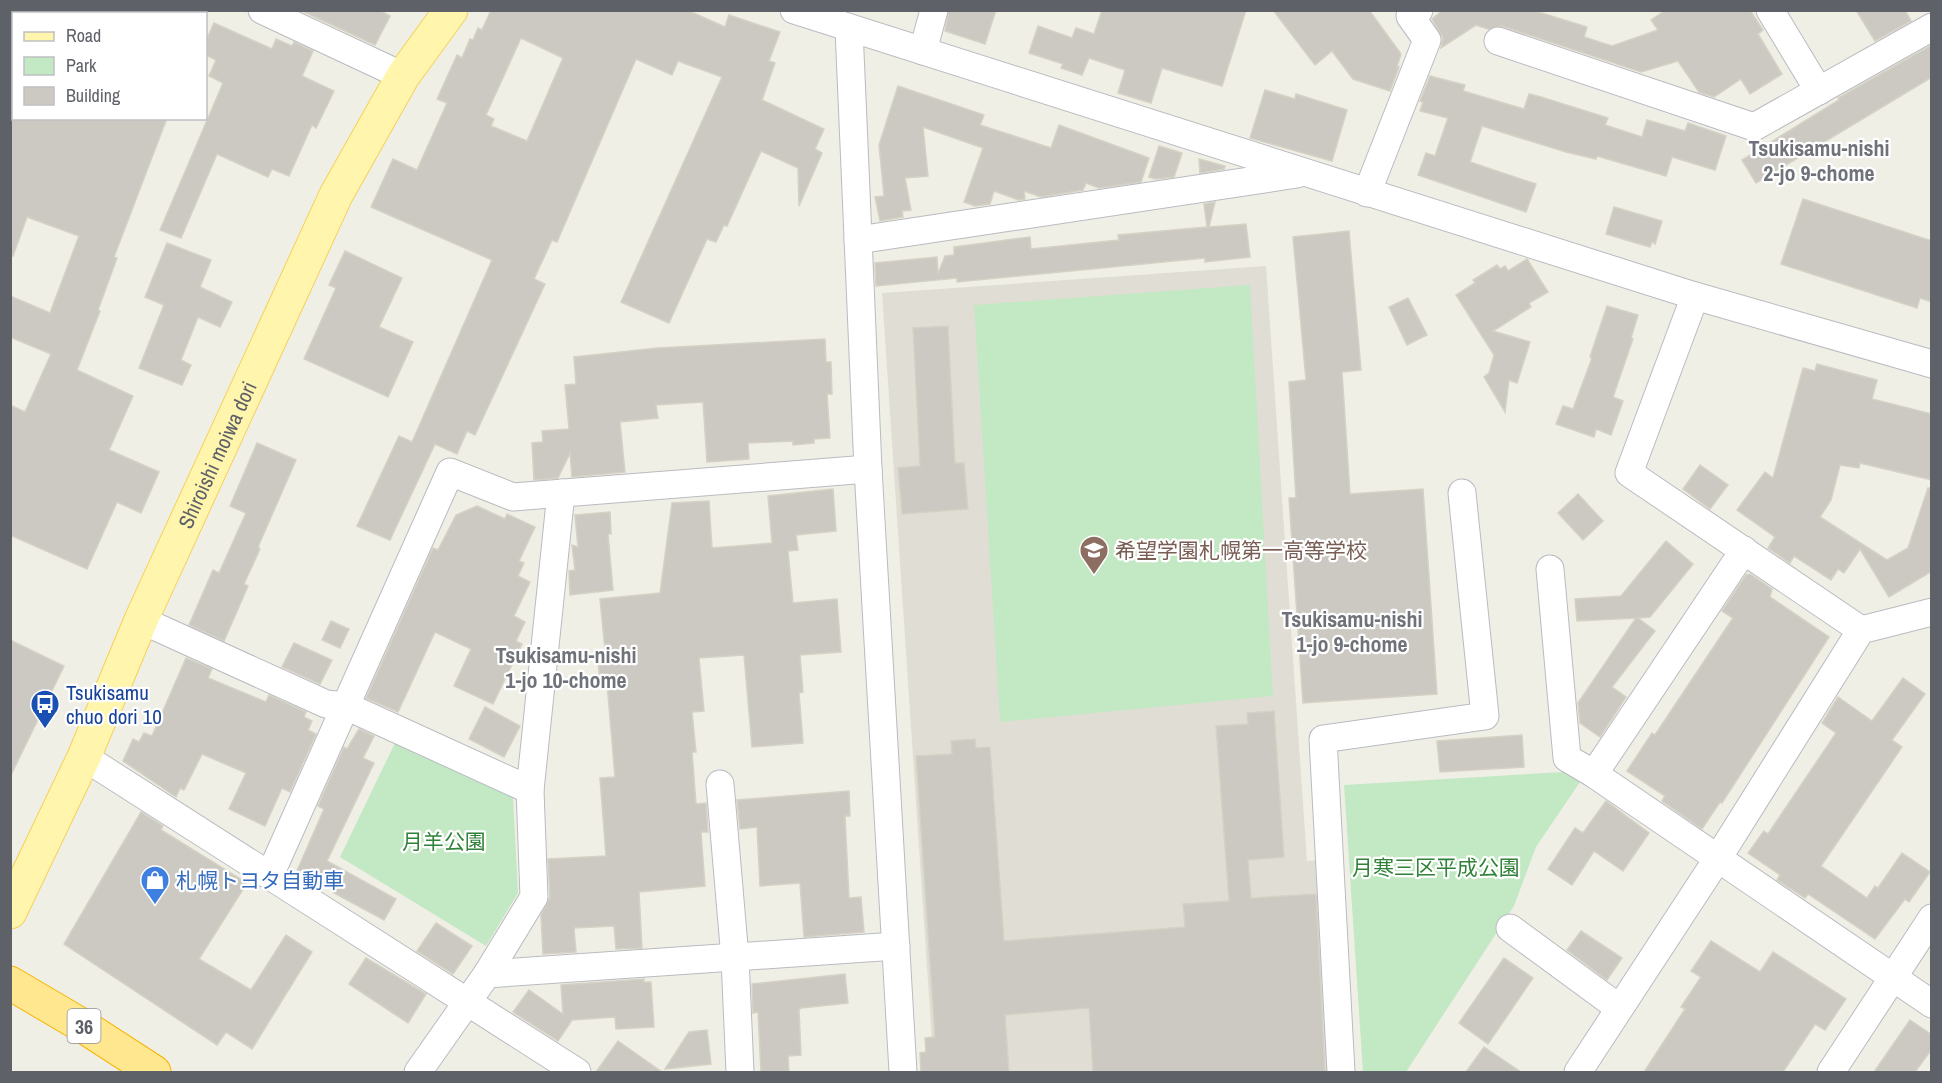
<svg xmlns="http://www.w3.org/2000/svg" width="1942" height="1083" font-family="'Archivo Narrow','Noto Sans JP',sans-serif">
	<rect width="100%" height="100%" fill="#f0efe6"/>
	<polygon fill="#e0ded4" points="1266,266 1307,861 1322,860 1335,1072 934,1072 882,293"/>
	<g fill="#c3e8c4">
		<polygon points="1250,285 1273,696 1000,722 974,305"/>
		<polygon points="395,743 513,797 518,893 486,946 340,857"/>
		<polygon points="1563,772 1582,779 1536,847 1514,906 1406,1072 1363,1072 1344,785"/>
	</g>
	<g fill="#ccc9c3" stroke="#d5d1c4" stroke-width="1.5" fill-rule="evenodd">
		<polygon points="300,10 379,10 390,16 375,45"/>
		<path d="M491,10H687L725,27L729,15L780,32L769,61L775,63L762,100L824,129L815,149L822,153L799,206L798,168L761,151L727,226L724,225L716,242L707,239L669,323L621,302L722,77L678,61L672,75L636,59L557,242L552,240L534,279L545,284L475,435L467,431L457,454L435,444L390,540L357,526L399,436L412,442L492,260L371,207L393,159L417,170L447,103L437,99L457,55L462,58L470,39L473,40L478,28L482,30ZM521,38L563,58L527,141L491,126L494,119L486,115Z"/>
		<polygon points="949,10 996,10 985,44 945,31"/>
		<polygon points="1102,10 1246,10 1222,86 1162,68 1151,103 1118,93 1125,70 1089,58 1082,75 1061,68 1063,64 1029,53 1038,26 1072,38 1076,28 1094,34"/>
		<polygon points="1273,10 1369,10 1401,54 1397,67 1399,67 1390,91 1353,79 1332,51 1315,65"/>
		<polygon points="1443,10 1532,10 1587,27 1584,37 1612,46 1658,30 1651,20 1666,10 1750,10 1763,30 1758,34 1782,74 1750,94 1741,79 1714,97 1699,92 1678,61 1641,72 1502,26 1488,29 1476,25 1441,48 1443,38 1432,19"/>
		<polygon points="1856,10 1905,10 1911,21 1875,41"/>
		<polygon points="214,23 272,49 276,39 292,46 294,42 313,51 302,76 334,91 316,128 312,125 289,176 272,169 268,177 217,154 181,238 160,230 223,83 209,76 216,60 206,55 206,41"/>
		<polygon points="1932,45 1932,77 1756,183 1742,160 1839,100 1838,98"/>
		<polygon points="1430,76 1465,85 1463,91 1524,109 1529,94 1541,97 1608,118 1605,125 1642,137 1647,120 1685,131 1688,123 1726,136 1715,170 1672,157 1666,176 1597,156 1596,159 1566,152 1482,126 1470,162 1536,184 1526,212 1418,175 1426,153 1435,156 1448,118 1420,111 1423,102 1420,101"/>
		<polygon points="898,86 984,115 980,125 1051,148 1059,125 1149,158 1141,182 1099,188 1086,183 1083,190 1041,197 1024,191 1025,199 1019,200 994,191 990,204 975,206 964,202 983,148 923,127 928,176 905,178 911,210 902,211 903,217 880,221 875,197 884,196 879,145"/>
		<polygon points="1265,90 1295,99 1296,94 1347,110 1332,161 1250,138"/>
		<polygon points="10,118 167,118 114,257 117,258 98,310 100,311 77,370 133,396 109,450 159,472 141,513 117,502 87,569 10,535 10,405 25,412 51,354 10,337 10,296 50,313 79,236 27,217 13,256 10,255"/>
		<polygon points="1159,146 1182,153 1174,177 1155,179 1149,177"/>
		<polygon points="1199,159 1225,166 1224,169 1200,173"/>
		<polygon points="1803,199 1932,241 1932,302 1920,298 1917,308 1781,264"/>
		<polygon points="1215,202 1209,227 1246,224 1250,257 1205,262 1205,258 957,282 957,278 876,286 875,263 937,257 938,274 945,256 954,255 954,247 1030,237 1031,249 1119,240 1118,235 1207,227 1204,204"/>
		<polygon points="1614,207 1662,221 1655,244 1652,242 1650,247 1606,234"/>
		<polygon points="1349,231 1361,370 1342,372 1350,494 1423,489 1437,694 1303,703 1289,498 1296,498 1289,382 1306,380 1293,237"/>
		<polygon points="167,243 211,260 200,287 232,302 220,327 198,317 181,360 191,365 182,385 139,368 164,305 145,297"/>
		<polygon points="345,251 402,278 379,327 413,342 388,397 304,359 336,288 329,285"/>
		<polygon points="1527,259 1548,292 1529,303 1531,307 1493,331 1530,342 1517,383 1509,380 1505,412 1484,377 1489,373 1494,355 1456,295 1475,283 1473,280 1497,265 1500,269 1505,266 1508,271"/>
		<polygon points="1408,298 1427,335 1407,345 1389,307"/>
		<polygon points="1607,306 1638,315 1631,338 1633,339 1613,397 1623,401 1611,435 1596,429 1594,437 1556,424 1563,406 1573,409 1592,358 1590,357"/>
		<polygon points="948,326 955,463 964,463 968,509 902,514 898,468 920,466 913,328"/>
		<polygon points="825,339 826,362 831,362 832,394 827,394 830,438 814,439 814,443 793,445 793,441 748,443 749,459 707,462 703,402 656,405 658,418 620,422 625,472 572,477 570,453 558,478 534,480 532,443 543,442 542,431 569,429 565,385 576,384 574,357 658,348"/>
		<polygon points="1817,364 1877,380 1872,399 1932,414 1932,480 1860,463 1859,468 1840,465 1831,500 1820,517 1887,560 1908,548 1928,488 1932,489 1932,571 1889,597 1860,549 1844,573 1838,569 1831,580 1794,556 1790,563 1768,548 1775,537 1737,510 1765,472 1773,478 1803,368 1815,371"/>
		<polygon points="257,443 296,460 258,547 260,549 244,584 248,586 224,641 189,625 213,570 219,573 246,513 230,506"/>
		<polygon points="1700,465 1728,485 1710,509 1683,489"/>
		<polygon points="833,489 836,531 796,535 798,550 788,551 793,603 837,599 841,652 800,655 803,692 799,693 803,743 752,747 744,655 699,658 704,711 692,712 696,752 692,752 696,804 706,803 708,832 701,832 705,886 639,892 642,948 616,949 614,926 574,928 576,952 543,954 541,915 550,897 548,859 606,856 600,778 615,777 607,683 600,684 598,661 606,660 600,599 660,593 672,503 709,501 712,548 772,543 768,496"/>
		<polygon points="1578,494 1603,521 1583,540 1558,513"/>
		<polygon points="477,506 505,519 507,514 535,527 519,561 524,563 518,576 530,582 514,616 525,622 516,641 522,644 493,704 454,686 471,649 435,632 398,712 366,698 433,548 438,550 456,515"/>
		<polygon points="610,512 611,534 608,534 613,590 570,595 569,571 575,570 572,545 578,547 575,515"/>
		<polygon points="1666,541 1693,564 1650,617 1638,618 1655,631 1612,687 1626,697 1600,737 1580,723 1578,703 1636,618 1577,621 1575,599 1621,596"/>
		<polygon points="1750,574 1772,589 1770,597 1829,637 1722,803 1720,802 1702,829 1662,801 1665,796 1627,771 1652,733 1655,735 1733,618 1722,611 1746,575"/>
		<polygon points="331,621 349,629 340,648 322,640"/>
		<polygon points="10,640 64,666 10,777"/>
		<polygon points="294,643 332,660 320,684 282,667"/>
		<polygon points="186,658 212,669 208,678 266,702 269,695 306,712 304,717 312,721 308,730 316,734 290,792 282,788 265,826 229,809 246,773 202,754 184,790 180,788 176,797 123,761 133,739 139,742 144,733 152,736"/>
		<polygon points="1903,678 1925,694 1892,740 1902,747 1821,866 1867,898 1875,886 1878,888 1902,853 1930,872 1909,902 1905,899 1875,939 1808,894 1805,898 1777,880 1780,875 1748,853 1764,831 1768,834 1836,733 1822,723 1838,697 1872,721"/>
		<polygon points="485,707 520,726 504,757 469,739"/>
		<polygon points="1274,711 1284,857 1248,860 1251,898 1316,894 1325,1072 1093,1072 1089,1008 1005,1015 1009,1072 921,1072 920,1053 926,1052 925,1038 935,1037 916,756 952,754 951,741 975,739 976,748 990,747 1004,941 1185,927 1183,904 1229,901 1216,726 1248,724 1247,713"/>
		<polygon points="359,729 374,736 363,758 374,763 327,861 396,899 384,920 334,893 336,890 296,873 324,809 318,806 344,747 347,749"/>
		<polygon points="1522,735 1524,767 1440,772 1437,741"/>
		<polygon points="849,791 850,816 845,816 849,898 861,897 864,932 804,937 800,883 760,886 757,827 740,829 737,800"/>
		<polygon points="1606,801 1649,833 1623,871 1594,851 1572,885 1548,869 1575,828 1583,833"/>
		<polygon points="141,812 163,826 161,830 247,883 199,959 251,990 286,935 312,952 252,1049 226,1032 217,1045 64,944"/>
		<polygon points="436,923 472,946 453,974 417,951"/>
		<polygon points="1581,931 1622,958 1607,980 1567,950"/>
		<polygon points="1711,941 1760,972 1773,952 1846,999 1825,1030 1815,1024 1783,1072 1644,1072 1685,1009 1681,1007 1701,977 1691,971"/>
		<polygon points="366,958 426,994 408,1023 349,984"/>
		<polygon points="1504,958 1533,978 1488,1044 1459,1023"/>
		<polygon points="845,974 848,1003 801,1008 799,1010 801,1055 788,1056 789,1072 761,1072 758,1012 753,1013 752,984"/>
		<polygon points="644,979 644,982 651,982 654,1027 616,1029 615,1017 572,1020 558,1041 513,1012 529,990 563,1014 561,985"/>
		<polygon points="1910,1020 1932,1035 1932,1049 1915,1072 1874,1072"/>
		<polygon points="707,1030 711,1064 665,1069 689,1032"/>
		<polygon points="618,1041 662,1072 596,1072"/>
		<polygon points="1484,1047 1521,1072 1466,1072"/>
	</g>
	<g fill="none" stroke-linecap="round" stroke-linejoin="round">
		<g stroke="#b9bbc0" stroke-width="29">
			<g id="minor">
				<polyline points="262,10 403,76"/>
				<polyline points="794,10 1695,296 1932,364"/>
				<polyline points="1770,10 1819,91"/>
				<polyline points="849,29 868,469 903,1072"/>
				<polyline points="1498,41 1754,127 1932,27"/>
				<polyline points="923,51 934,10"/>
				<polyline points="1367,193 1427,40 1410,16 1419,10"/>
				<polyline points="858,240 1297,174"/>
				<polyline points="1695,296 1629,473 1861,630"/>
				<polyline points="1744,550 1594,774 1932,1004"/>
				<polyline points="1550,569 1567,758 1594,774"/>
				<polyline points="141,620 326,704 346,706 530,790"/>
				<polyline points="84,757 577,1072"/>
				<polyline points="720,784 735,958 740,1072"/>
				<polyline points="270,875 450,472 513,497 868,469"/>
				<polyline points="1510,928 1619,1008"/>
				<polyline points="487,974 896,946"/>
				<polyline points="418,1072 487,974 534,897 530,790 561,493"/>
				<polyline points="1341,1072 1323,739 1485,716 1462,493"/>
				<polyline points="1578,1072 1718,858 1861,630 1932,612"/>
				<polyline points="1831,1072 1932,918"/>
			</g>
		</g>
		<g stroke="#f5d15b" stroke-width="35">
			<g id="major">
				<path id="s1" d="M10,912L84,757L141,620L336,195L403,76L451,10"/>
			</g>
		</g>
		<g stroke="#f7b400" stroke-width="35">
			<polyline id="highway" points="10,983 83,1026 154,1072"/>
		</g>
		<use href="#minor" stroke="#fff" stroke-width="27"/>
		<use href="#major" stroke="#fff5ad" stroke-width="33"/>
		<use href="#highway" stroke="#ffe78f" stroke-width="33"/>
	</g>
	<defs>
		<g id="school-pin" transform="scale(1.5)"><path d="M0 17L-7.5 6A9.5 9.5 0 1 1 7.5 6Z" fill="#8d6e63" stroke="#fff"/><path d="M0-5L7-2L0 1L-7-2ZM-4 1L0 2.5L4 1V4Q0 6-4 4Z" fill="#fff"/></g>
		<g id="bus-pin" transform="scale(1.5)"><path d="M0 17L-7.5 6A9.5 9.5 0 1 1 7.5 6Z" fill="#1a4fb4" stroke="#fff"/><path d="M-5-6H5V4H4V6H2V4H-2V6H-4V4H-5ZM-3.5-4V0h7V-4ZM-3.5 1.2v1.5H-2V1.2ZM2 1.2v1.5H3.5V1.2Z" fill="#fff"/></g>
		<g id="shop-pin" transform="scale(1.5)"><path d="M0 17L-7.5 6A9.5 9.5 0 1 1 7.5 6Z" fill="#3f7fe0" stroke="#fff"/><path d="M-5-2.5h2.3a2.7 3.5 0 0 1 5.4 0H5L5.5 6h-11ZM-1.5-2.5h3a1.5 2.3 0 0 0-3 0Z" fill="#fff"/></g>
	</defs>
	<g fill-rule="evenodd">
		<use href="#school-pin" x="1094" y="550"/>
		<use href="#bus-pin" x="45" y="704"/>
		<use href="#shop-pin" x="155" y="880"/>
	</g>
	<g text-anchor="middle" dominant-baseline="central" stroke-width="4.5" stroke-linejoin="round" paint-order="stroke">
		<rect fill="#fff" stroke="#8e9095" stroke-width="1.5" x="67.5" y="1009" width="33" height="34" rx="4.5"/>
		<g font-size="20" font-weight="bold" fill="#5e6167">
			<text x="84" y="1026">36</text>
		</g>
		<g font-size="21" fill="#5e6167" stroke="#fff">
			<text stroke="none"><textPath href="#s1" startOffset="502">Shiroishi moiwa dori</textPath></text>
		</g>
		<g font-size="21" fill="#785e54" stroke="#fff" text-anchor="start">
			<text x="1115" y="550">希望学園札幌第一高等学校</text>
		</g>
		<g font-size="21" fill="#164399" stroke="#fff" text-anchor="start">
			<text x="66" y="692">Tsukisamu<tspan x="66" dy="24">chuo dori 10</tspan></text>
		</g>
		<g font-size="21" fill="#318239" stroke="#fff">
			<text x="444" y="841">月羊公園</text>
			<text x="1436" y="867">月寒三区平成公園</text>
		</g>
		<g font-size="21" fill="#366cbe" stroke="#fff" text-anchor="start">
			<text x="176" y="880">札幌トヨタ自動車</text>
		</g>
		<g font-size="22" font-weight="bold" fill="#6f7379" stroke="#fff">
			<text x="1819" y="148">Tsukisamu-nishi<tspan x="1819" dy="25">2-jo 9-chome</tspan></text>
			<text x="1352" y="619">Tsukisamu-nishi<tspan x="1352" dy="25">1-jo 9-chome</tspan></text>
			<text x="566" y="655">Tsukisamu-nishi<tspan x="566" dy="25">1-jo 10-chome</tspan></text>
		</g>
	</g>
	<rect width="1942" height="1083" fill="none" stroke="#5e6167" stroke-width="24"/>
	<rect x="12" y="12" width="195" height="108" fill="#ffffff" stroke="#bfc0c2" stroke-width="1.5"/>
	<rect x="24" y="32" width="30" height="9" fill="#fff5ad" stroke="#bfc0c2" stroke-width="1.5"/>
	<text x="66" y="42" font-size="18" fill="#5e6167">Road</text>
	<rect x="24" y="57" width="30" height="18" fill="#c3e8c4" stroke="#bfc0c2" stroke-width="1.5"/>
	<text x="66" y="72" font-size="18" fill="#5e6167">Park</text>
	<rect x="24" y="87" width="30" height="18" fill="#ccc9c3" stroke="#bfc0c2" stroke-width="1.5"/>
	<text x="66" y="102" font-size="18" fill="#5e6167">Building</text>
</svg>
